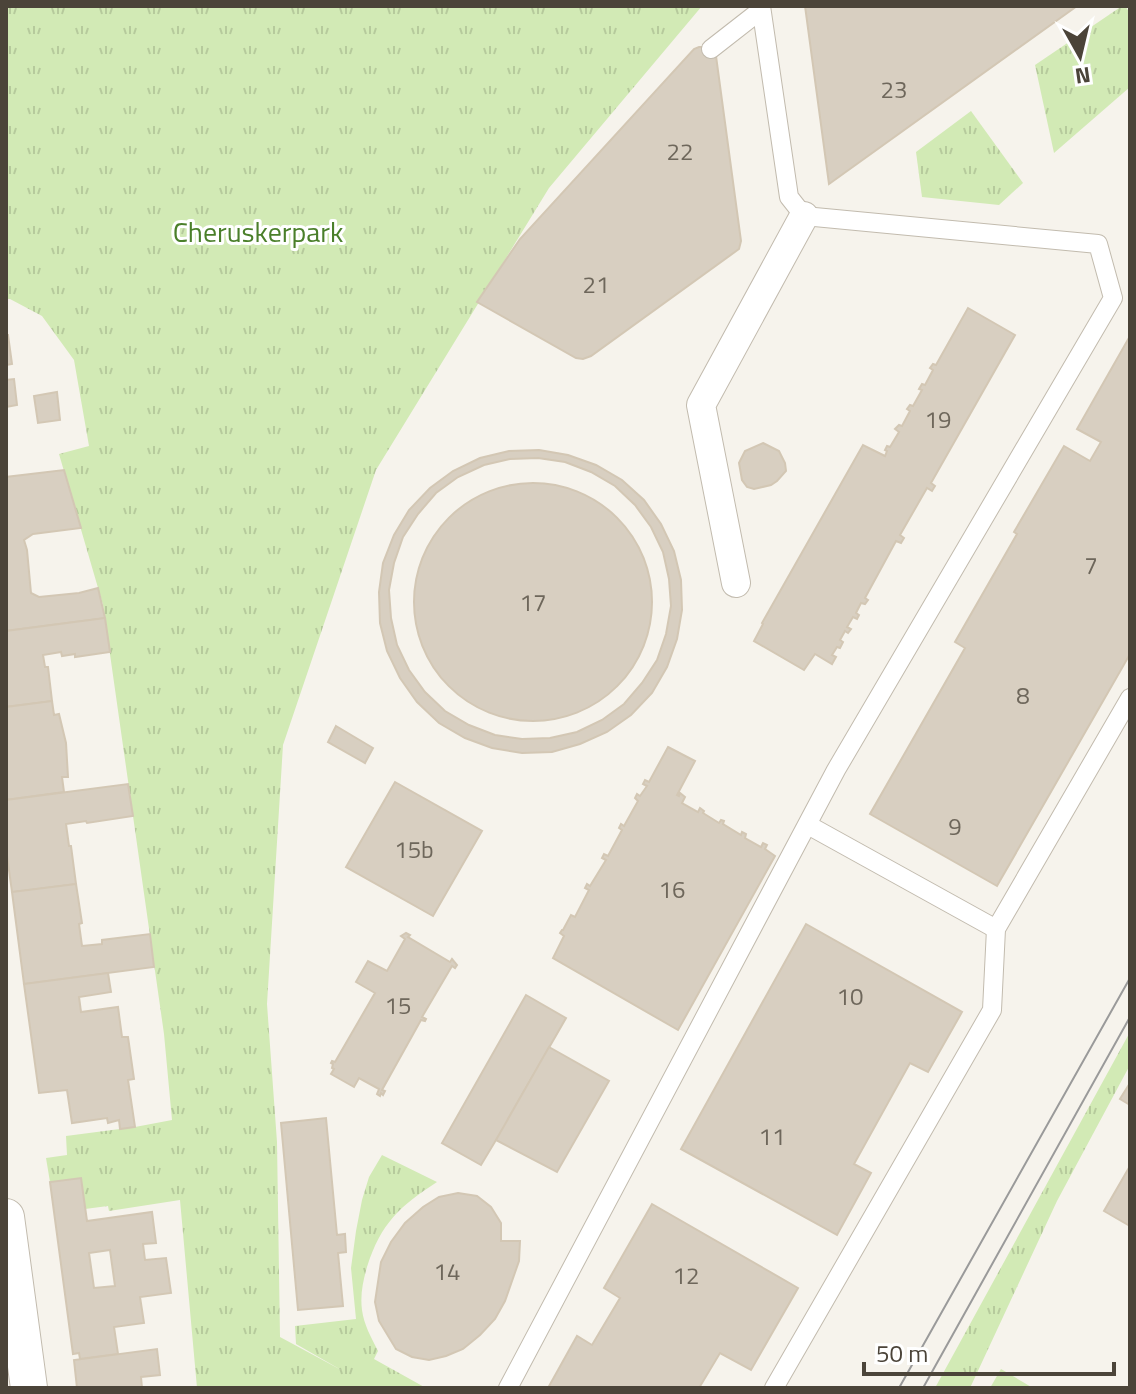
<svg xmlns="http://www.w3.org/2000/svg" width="1136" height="1394" font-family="'Titillium Web',sans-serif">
	<defs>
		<pattern id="grass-tufts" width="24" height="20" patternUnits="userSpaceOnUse" patternTransform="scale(2)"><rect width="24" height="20" fill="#d2eab5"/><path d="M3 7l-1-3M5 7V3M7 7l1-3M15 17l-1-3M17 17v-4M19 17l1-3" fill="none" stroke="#b6ca9c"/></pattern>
	</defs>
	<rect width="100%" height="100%" fill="#f6f3ec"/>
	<g fill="url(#grass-tufts)">
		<path d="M6,6H702L549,188L376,470L283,745L267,1004L277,1142L280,1337L343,1371L296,1344L295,1326L356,1319L351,1268L356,1231L362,1200L369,1177L382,1155L437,1182C400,1206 381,1223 367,1267C363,1281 360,1295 362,1310C364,1325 371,1337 378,1351L374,1359L426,1388H197L180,1200L109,1211L108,1206L85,1209L81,1178L50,1182L46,1158L67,1155L66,1136L135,1127L172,1120L164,1034L103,605L59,454L89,446L74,360L42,316L10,299H6Z"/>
		<polygon points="1122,6 1125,6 1130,13 1130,87 1054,153 1035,65"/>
		<polygon points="971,111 1023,183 999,205 922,197 916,152"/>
		<polygon points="1130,1032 1130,1065 1057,1201 970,1388 935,1388"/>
	</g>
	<polygon fill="#d2eab5" points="1001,1369 1033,1388 990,1388"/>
	<g fill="#d8cfc1" stroke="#d3c7b4" stroke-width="2" fill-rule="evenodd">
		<polygon points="805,6 1077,6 829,184"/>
		<polygon points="699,47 706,47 715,53 716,56 741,241 739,249 591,356 583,359 576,358 477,302 520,239 694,49"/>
		<polygon points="968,308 1015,335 931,483 935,486 932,491 927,488 900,535 904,538 901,543 896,541 865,598 868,600 865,604 861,603 856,613 859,615 857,619 853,617 847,627 851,629 848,633 845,631 840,640 843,642 840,648 837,647 832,655 836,657 832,664 815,654 804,670 754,641 763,624 762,623 863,445 885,456 887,451 885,450 887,446 890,447 899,432 895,429 899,425 902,426 910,411 907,409 910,405 913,406 922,390 919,389 922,384 925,385 933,370 930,368 933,364 936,365"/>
		<polygon points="6,335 8,335 12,364 6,365"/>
		<polygon points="1130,336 1130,654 997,886 870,814 965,648 955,642 1017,534 1014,532 1064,446 1090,461 1101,442 1077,429"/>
		<polygon points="14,379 17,405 6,407 6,380"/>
		<polygon points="57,392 60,420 38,423 34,396"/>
		<polygon points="763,443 779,451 785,463 786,471 777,481 771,485 754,489 747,487 742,480 739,463 745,451"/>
		<path d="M539,450L568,455L596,465L622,480L644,500L661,524L674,551L681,580L682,610L677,639L667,667L652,693L631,715L607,732L580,744L552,752L522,753L492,748L465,738L439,723L417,702L400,678L387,651L380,623L379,592L383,563L394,535L409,510L430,488L453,471L480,458L509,451ZM538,458L565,462L591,472L615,486L635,505L651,527L663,552L669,579L671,606L666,634L657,660L642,683L624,704L602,720L577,732L550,738L522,739L495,735L469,725L445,711L425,692L409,670L397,645L391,618L389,590L394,563L403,537L418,514L436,493L458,477L484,465L510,459Z"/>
		<polygon points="64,470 81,528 33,534 24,540 27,550 31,593 39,597 79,593 98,588 105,618 6,631 6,477"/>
		<circle cx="533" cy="602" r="119"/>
		<polygon points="105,618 110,652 75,657 75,654 62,656 61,652 43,655 45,667 48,667 52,701 6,707 6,631"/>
		<polygon points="52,701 54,715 59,714 66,743 68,777 62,777 64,792 6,800 6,707"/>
		<polygon points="336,726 373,748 365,763 328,742"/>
		<polygon points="668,747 695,761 677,795 679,796 680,793 685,797 682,803 698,812 700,808 704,811 703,813 719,823 721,820 724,821 723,824 741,835 742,832 746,834 745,838 761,847 763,843 767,845 765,849 775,856 678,1030 553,958 564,936 560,933 562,930 563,930 571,915 575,917 589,890 585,888 587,884 590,886 606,860 602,858 604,854 608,856 622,830 619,828 621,824 624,826 638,801 635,798 637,794 640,796 647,786 643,784 645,780 649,782"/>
		<polygon points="395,782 482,831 433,916 346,867"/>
		<polygon points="128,784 133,816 87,823 86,821 66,824 69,846 71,846 76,884 12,892 6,849 6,800"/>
		<polygon points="76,884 82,923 79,924 82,946 102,944 102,940 150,934 154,967 24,984 12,892"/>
		<polygon points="806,924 962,1012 928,1072 910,1063 854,1164 871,1173 837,1235 681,1149"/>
		<polygon points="406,933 410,935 408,937 450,962 452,959 457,965 455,968 452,966 422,1017 426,1019 425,1021 421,1020 382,1090 385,1091 383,1095 381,1093 380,1096 377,1094 379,1089 359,1078 354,1087 331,1074 334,1069 332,1068 333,1064 331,1063 332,1061 335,1062 375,993 356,982 368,961 387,971 405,939 401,936"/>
		<polygon points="108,973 111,992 79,997 81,1012 118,1007 122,1037 128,1037 134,1079 128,1080 135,1127 120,1129 119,1120 108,1123 107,1118 72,1123 67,1090 39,1093 24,984"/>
		<polygon points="526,995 566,1018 508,1119 515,1123 509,1134 502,1130 481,1165 442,1143"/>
		<polygon points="549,1047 609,1081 557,1172 496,1140"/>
		<polygon points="1130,1083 1130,1105 1120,1099"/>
		<polygon points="326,1118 337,1235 345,1234 346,1252 338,1253 343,1306 298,1310 281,1123"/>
		<polygon points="1130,1166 1130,1226 1104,1211"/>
		<path d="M81,1178L87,1221L152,1212L156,1243L143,1244L145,1260L166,1258L171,1293L140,1297L144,1323L114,1327L118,1354L80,1359L79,1353L73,1354L50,1182ZM110,1250L115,1286L94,1288L89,1253Z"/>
		<polygon points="458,1193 477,1196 491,1207 501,1223 501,1241 520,1241 519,1261 505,1301 495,1319 480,1335 463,1349 446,1356 429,1360 412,1357 396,1349 379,1321 375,1302 381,1262 391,1242 405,1223 423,1207 439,1197"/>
		<polygon points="652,1204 798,1288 751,1370 720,1353 699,1388 548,1388 577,1336 592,1345 620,1298 604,1288"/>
		<polygon points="157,1349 160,1375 141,1377 142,1388 77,1388 74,1360"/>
	</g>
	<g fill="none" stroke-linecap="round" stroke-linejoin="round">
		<g stroke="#c2bbae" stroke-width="20">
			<g id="service">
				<polyline points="711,49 761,10"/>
				<polyline points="808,825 996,929"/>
				<polyline points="508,1388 836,770 1113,298 1098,244 804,216 789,197 761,6"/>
				<polyline points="774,1388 992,1010 996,929 1130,698"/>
			</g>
		</g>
		<g stroke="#c2bbae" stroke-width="30">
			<polyline id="pedestrian" points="736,583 701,405 804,216"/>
		</g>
		<g stroke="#c2bbae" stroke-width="38">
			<polyline id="minor" points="6,1217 29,1388"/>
		</g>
		<use href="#service" stroke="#fff" stroke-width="18"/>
		<use href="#pedestrian" stroke="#fff" stroke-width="28"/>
		<use href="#minor" stroke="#fff" stroke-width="36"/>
		<g stroke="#9a9a9a" stroke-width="2">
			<polyline points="899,1388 1130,978"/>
			<polyline points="923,1388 1130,1017"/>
		</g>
	</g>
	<g text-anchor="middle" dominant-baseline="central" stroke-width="6" stroke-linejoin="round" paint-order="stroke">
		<g font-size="24" fill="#6e675b">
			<text x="894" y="89">23</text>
			<text x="680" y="151">22</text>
			<text x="596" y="284">21</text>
			<text x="938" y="419">19</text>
			<text x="1091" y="565">7</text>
			<text x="533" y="602">17</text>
			<text x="1023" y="695">8</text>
			<text x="955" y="826">9</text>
			<text x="414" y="849">15b</text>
			<text x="672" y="889">16</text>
			<text x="850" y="996">10</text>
			<text x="398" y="1005">15</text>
			<text x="772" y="1136">11</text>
			<text x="447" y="1271">14</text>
			<text x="686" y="1275">12</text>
		</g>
		<g font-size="28" fill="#4a7f2a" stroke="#fff">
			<text x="258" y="231">Cheruskerpark</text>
		</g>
	</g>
	<rect width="1136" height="1394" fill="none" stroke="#4b4439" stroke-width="16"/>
	<g transform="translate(1080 56) rotate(172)" stroke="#ffffff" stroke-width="6" paint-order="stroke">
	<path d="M0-6L14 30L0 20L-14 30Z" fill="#4b4439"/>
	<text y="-12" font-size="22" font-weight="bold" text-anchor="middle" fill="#4b4439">N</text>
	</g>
	<path d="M864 1362v12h250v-12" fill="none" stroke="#4b4439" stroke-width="4"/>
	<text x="876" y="1362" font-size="24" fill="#4b4439" stroke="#ffffff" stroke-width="6" paint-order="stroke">50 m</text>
</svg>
